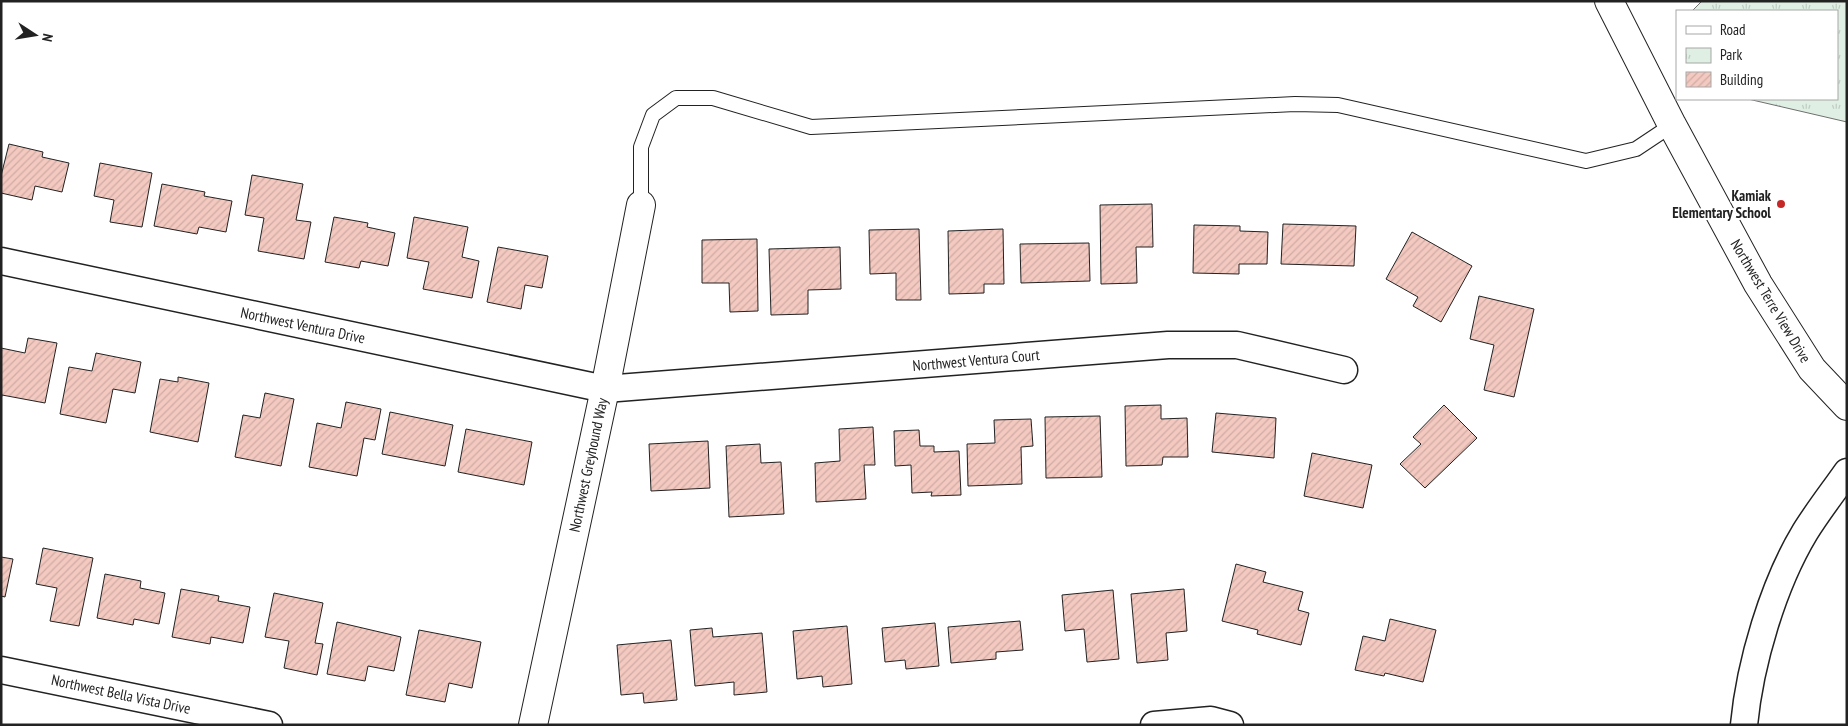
<svg xmlns="http://www.w3.org/2000/svg" width="1848" height="726" font-family="'PT Sans Narrow',sans-serif">
	<defs>
		<pattern id="park-tufts" width="24" height="20" patternUnits="userSpaceOnUse" patternTransform="scale(1.25)"><rect width="24" height="20" fill="#e0efe3"/><path d="M3 7l-1-3M5 7V3M7 7l1-3M15 17l-1-3M17 17v-4M19 17l1-3" fill="none" stroke="#c0cdc2"/></pattern>
		<pattern id="building-hatch" width="6" height="6" patternUnits="userSpaceOnUse" patternTransform="scale(1.25)"><rect width="6" height="6" fill="#f3c9c0"/><path d="M-1 1l2-2M0 6l6-6M5 7l2-2" fill="none" stroke="#d0aca5"/></pattern>
	</defs>
	<rect width="100%" height="100%" fill="#fff"/>
	<polygon fill="url(#park-tufts)" stroke="#6f6f6f" points="1702,1 1847,1 1847,122 1748,99 1837,99 1837,11 1692,11"/>
	<g fill="url(#building-hatch)" stroke="#222">
		<polygon points="9,144 43,152 42,157 69,163 62,192 35,186 32,200 1,193 1,176"/>
		<polygon points="100,163 152,173 142,227 110,222 114,200 94,196"/>
		<polygon points="252,175 303,184 296,220 311,222 304,259 258,251 264,218 245,215"/>
		<polygon points="162,184 205,192 204,196 232,201 226,232 199,227 197,234 154,226"/>
		<polygon points="1152,204 1153,247 1136,247 1137,283 1101,284 1100,205"/>
		<polygon points="334,217 368,223 367,227 395,233 388,266 361,261 359,268 325,262"/>
		<polygon points="414,217 468,227 462,257 479,261 472,298 423,289 429,262 407,258"/>
		<polygon points="1283,224 1356,226 1354,266 1281,264"/>
		<polygon points="1194,225 1240,226 1240,231 1268,232 1267,264 1239,264 1239,274 1193,273"/>
		<polygon points="919,229 921,300 896,300 896,273 870,274 869,230"/>
		<polygon points="1003,229 1004,284 984,284 984,293 949,294 948,231"/>
		<polygon points="1412,232 1472,266 1441,322 1413,306 1418,297 1386,279"/>
		<polygon points="757,239 758,311 730,312 729,283 702,283 702,240"/>
		<polygon points="1089,243 1090,281 1021,283 1020,244"/>
		<polygon points="498,247 548,256 542,288 525,285 521,309 487,302"/>
		<polygon points="840,247 841,289 808,290 808,314 771,315 769,249"/>
		<polygon points="1479,296 1534,309 1514,397 1484,390 1494,345 1470,339"/>
		<polygon points="28,338 57,343 45,403 2,395 1,400 1,348 25,353"/>
		<polygon points="96,353 141,362 135,393 113,389 106,423 60,414 69,367 92,371"/>
		<polygon points="178,377 209,383 198,442 150,432 160,379 178,382"/>
		<polygon points="265,393 294,399 281,466 235,457 243,415 260,418"/>
		<polygon points="346,402 381,409 375,440 364,438 357,476 309,467 317,423 341,428"/>
		<polygon points="1161,405 1161,419 1187,418 1188,457 1163,457 1162,465 1126,466 1125,406"/>
		<polygon points="1444,405 1477,438 1425,488 1400,464 1421,444 1413,437"/>
		<polygon points="390,412 453,425 445,466 382,454"/>
		<polygon points="1216,413 1276,418 1274,458 1212,452"/>
		<polygon points="1100,416 1102,477 1046,478 1045,417"/>
		<polygon points="1031,419 1033,446 1021,447 1022,484 968,486 967,444 995,443 994,420"/>
		<polygon points="873,427 875,465 864,465 866,499 816,502 815,463 840,461 839,429"/>
		<polygon points="466,429 532,442 524,485 458,472"/>
		<polygon points="919,430 920,446 934,446 934,452 959,451 961,495 931,496 932,492 912,493 911,465 895,466 894,431"/>
		<polygon points="708,441 710,488 651,491 649,444"/>
		<polygon points="760,444 761,463 781,462 784,514 729,517 726,446"/>
		<polygon points="1312,453 1372,465 1363,508 1304,496"/>
		<polygon points="43,548 93,558 79,626 50,621 57,588 36,584"/>
		<polygon points="1,557 13,559 5,597 1,596"/>
		<polygon points="1236,564 1266,572 1263,582 1303,592 1298,610 1309,613 1301,645 1257,634 1258,630 1222,621"/>
		<polygon points="105,574 141,581 140,588 165,593 159,624 134,619 133,625 97,618"/>
		<polygon points="181,589 219,596 218,601 250,607 243,643 211,637 210,644 172,637"/>
		<polygon points="1184,589 1187,631 1166,633 1168,660 1137,663 1131,594"/>
		<polygon points="1113,590 1119,659 1087,662 1084,629 1065,631 1062,595"/>
		<polygon points="274,593 323,603 315,643 323,644 317,675 284,668 289,641 265,637"/>
		<polygon points="1390,619 1436,630 1423,682 1385,673 1384,676 1355,670 1363,636 1385,641"/>
		<polygon points="1020,621 1023,650 996,652 996,659 951,663 948,627"/>
		<polygon points="337,622 401,637 394,671 368,666 365,681 327,674"/>
		<polygon points="935,623 939,666 906,669 905,660 885,662 882,628"/>
		<polygon points="847,626 852,684 823,687 822,676 797,679 793,631"/>
		<polygon points="712,628 713,637 762,633 767,692 734,695 734,682 695,686 690,630"/>
		<polygon points="419,630 481,642 472,688 449,683 445,702 406,695"/>
		<polygon points="671,640 677,700 644,703 643,693 621,695 617,645"/>
	</g>
	<g fill="none" stroke-linecap="round" stroke-linejoin="round">
		<g stroke="#222" stroke-width="16">
			<polyline id="service" points="641,205 641,147 653,115 676,98 713,98 811,127 1295,104 1338,105 1586,161 1636,149 1672,125"/>
		</g>
		<g stroke="#222" stroke-width="29">
			<g id="minor">
				<polyline points="1,261 605,389 1168,345 1237,345 1344,370"/>
				<polyline points="1,670 269,725"/>
				<polyline points="1154,725 1211,720 1230,725"/>
				<path d="M1744,725C1750,663 1773,585 1805,532C1818,511 1833,492 1847,472"/>
			</g>
		</g>
		<g stroke="#222" stroke-width="30">
			<g id="tertiary">
				<polyline points="1609,1 1672,125 1758,284 1812,369 1847,406"/>
				<polyline points="533,725 605,389 641,205"/>
			</g>
		</g>
		<use href="#service" stroke="#fff" stroke-width="14"/>
		<use href="#minor" stroke="#fff" stroke-width="26"/>
		<use href="#tertiary" stroke="#fff" stroke-width="28"/>
	</g>
	<circle fill="#c62828" stroke="#fff" stroke-width="2" cx="1781" cy="204" r="5"/>
	<g text-anchor="middle" dominant-baseline="central" stroke-width="4" stroke-linejoin="round" paint-order="stroke">
		<g font-size="15" font-weight="bold" fill="#222" stroke="#fff" text-anchor="end">
			<text x="1771" y="195">Kamiak<tspan x="1771" dy="17">Elementary School</tspan></text>
		</g>
		<g font-size="15" fill="#222" stroke="#fff">
			<text transform="translate(1771 301) rotate(59)">Northwest Terre View Drive</text>
			<text transform="translate(303 325) rotate(12)">Northwest Ventura Drive</text>
			<text transform="translate(976 360) rotate(-5)">Northwest Ventura Court</text>
			<text transform="translate(588 465) rotate(-78)">Northwest Greyhound Way</text>
			<text transform="translate(121 694) rotate(12)">Northwest Bella Vista Drive</text>
		</g>
	</g>
	<rect width="1848" height="726" fill="none" stroke="#222222" stroke-width="5"/>
	<rect x="1676" y="10" width="162" height="90" fill="#ffffff" stroke="#a7a7a7"/>
	<rect x="1686" y="26" width="25" height="8" fill="#ffffff" stroke="#a7a7a7"/>
	<text x="1720" y="35" font-size="15" fill="#222222">Road</text>
	<rect x="1686" y="48" width="25" height="15" fill="url(#park-tufts)" stroke="#a7a7a7"/>
	<text x="1720" y="60" font-size="15" fill="#222222">Park</text>
	<rect x="1686" y="72" width="25" height="15" fill="url(#building-hatch)" stroke="#a7a7a7"/>
	<text x="1720" y="85" font-size="15" fill="#222222">Building</text>
	<g transform="translate(35 35) rotate(102)" stroke="#ffffff" stroke-width="4" paint-order="stroke">
	<path d="M0-4L9 19L0 12L-9 19Z" fill="#222222"/>
	<text y="-8" font-size="14" font-weight="bold" text-anchor="middle" fill="#222222">N</text>
	</g>
</svg>
